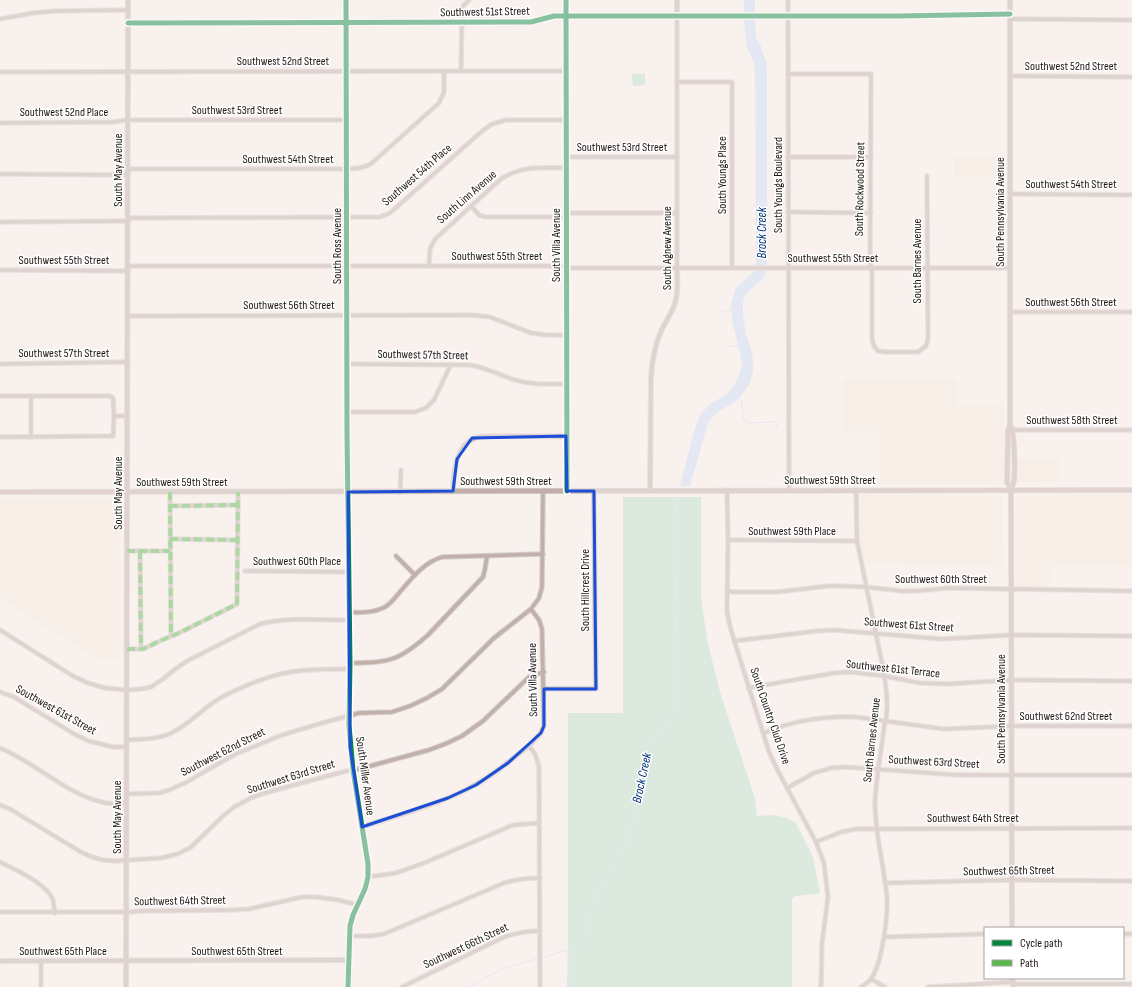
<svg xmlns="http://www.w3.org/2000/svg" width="1132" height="987" font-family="'Sofia Sans Condensed',sans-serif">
	<rect width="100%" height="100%" fill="#f8f1ee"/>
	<g fill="#f6ebdf">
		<polygon points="954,156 1005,156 1005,176 955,176"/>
		<polygon points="1059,459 1059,481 1016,482 1016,460"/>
		<polygon points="1132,494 1132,565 1051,566 1051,587 1017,587 1016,499 1018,496"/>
		<polygon points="860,495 1002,496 1003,567 863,563 860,542 858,498"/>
		<polygon points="0,499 119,499 119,659 96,658 0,598"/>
	</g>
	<polygon fill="#f7eadf" points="843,379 957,379 957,404 1004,404 1004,485 880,485 880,431 843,431"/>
	<g fill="#b9e0ca">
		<polygon points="632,74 645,74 645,85 633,86"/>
		<polygon points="623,497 701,497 701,598 708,644 720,692 755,799 757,816 775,815 786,818 796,823 813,857 820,893 796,896 792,899 792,987 567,987 568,944 568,713 623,713"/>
	</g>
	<g fill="#cdddf6">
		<rect x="744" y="0" width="11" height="12"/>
		<polygon points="744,18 755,18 756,39 760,44 767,65 767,265 756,266 755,73 754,62 747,48 746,41"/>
		<polygon points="754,271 767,271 763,278 746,294 743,301 743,317 746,334 752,352 753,362 753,371 750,383 739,399 715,414 708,423 690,486 680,486 695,428 700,415 709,405 727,394 736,382 739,375 742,366 740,352 732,320 731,305 735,289"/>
	</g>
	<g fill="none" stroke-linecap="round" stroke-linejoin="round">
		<g stroke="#cdddf6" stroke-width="1">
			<polyline points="721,311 733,311"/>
			<polyline points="730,346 739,346"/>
			<polyline points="742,400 743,418 746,423 776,422 777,427"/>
			<polyline points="544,957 570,949 583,943 588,931 593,902 626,844 633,822 646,752 672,715 678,693 674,519 676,506 680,498"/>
			<polyline points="469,987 502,969 536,959"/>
			<polyline points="569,987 570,949"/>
		</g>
		<g stroke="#d4cfcc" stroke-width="5.5">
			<g id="minor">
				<polyline points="566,0 567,491"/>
				<polyline points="788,0 789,490"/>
				<polyline points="677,15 677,268"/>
				<polyline points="0,19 33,13 55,11 128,10"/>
				<polyline points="1010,19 1132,20"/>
				<polyline points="128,23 531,22 554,16 898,16 1010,14"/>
				<polyline points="461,71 462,11 463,6 469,0"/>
				<polyline points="0,72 566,71"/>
				<polyline points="788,74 871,74 870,262 872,274 872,339 874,346 878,351 885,352 918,352 926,346 928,339 927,176"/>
				<polyline points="1010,76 1132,77"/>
				<polyline points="677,82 732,82 732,268"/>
				<polyline points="0,123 112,122 128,120 347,120"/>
				<polyline points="567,157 677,157"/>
				<polyline points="788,157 871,157"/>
				<polyline points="128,169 347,169 360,168 369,165 373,162 439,103 444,92 444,71"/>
				<polyline points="0,174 128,175"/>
				<polyline points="1010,194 1132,195"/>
				<polyline points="471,206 479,215 485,217 567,217"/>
				<polyline points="788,212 871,213"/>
				<polyline points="567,213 677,213"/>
				<polyline points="128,218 380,217 390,213 481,132 492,124 506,120 566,120"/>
				<polyline points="0,222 128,221"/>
				<polyline points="128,266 560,266 572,268 1010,268"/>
				<path d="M429,266L430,249L435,239L501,179C522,165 543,168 567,168"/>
				<polyline points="0,270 128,271"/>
				<polyline points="1010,312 1132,312"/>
				<polyline points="128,316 471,315 490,317 531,333 546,335 566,335"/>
				<polyline points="0,364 128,362"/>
				<path d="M348,364L470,365C488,368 499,375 515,380C532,385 549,384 566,384"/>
				<polyline points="0,396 109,396 112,397 113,398 114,416 128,416"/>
				<polyline points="347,412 415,412 426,408 434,400 451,364"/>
				<polyline points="1013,430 1132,430"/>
				<polyline points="0,437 111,436 113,436 114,416"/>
				<polyline points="31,437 31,396"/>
				<polyline points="727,490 728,540 727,612 731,630 769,752 778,771 816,842 824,863 828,897 822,943 821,987"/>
				<path d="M856,490L857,541L883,668C885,682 888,695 887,710C887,716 885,722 884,728C881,753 876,778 875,803C875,835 884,865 887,897C888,916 882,964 871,979C869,982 864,985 861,987"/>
				<path d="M453,491C453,469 456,438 484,436H566"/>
				<polyline points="170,492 171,636"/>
				<polyline points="400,492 401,470"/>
				<polyline points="170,506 238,505"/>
				<polyline points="170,539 237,540"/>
				<polyline points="728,540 857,541"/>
				<polyline points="127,551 170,551"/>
				<polyline points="140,551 141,649"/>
				<polyline points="396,556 415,575"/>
				<polyline points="245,571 349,572"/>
				<polyline points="727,591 733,592 777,592 828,586 838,586 866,587 902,591 916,591 949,588 1132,591"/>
				<path d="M349,612C361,613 372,613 383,608C390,605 395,598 399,593C412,578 423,563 442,557L543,554"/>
				<path d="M0,630L73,676L88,683L105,688L127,690L141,689L151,687L163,679L174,670L187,661L260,624C289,617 320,620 349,620"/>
				<polyline points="734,641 817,631 834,630 942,639 1011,635 1132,636"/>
				<polyline points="127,649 143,649 162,640 179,633 237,604 238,492"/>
				<path d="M350,663C365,663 383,663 397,657C408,652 419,643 428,635L483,577L485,569L487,556"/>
				<polyline points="748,688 834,673 851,672 884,676 920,683 948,684 1011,680 1132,681"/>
				<polyline points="544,689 596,689 594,491"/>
				<polyline points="0,692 14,697 74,734 89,741 113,747 127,747"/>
				<path d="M764,733C792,721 825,716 856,717L944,729L1011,726H1132"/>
				<path d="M127,740C141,739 156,740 169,734C190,725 204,706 224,696C242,687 265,677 285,673C306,669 327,669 349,669"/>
				<path d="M0,748C37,763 66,795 106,803C113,804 120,804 127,803"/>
				<polyline points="787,788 814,773 831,768 846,767 958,775 1132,775"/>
				<polyline points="127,794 159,793 169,790 187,782 209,769 236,754 282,735 322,723 359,713 392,712 410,706 427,698 442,689 494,638 531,609"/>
				<polyline points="0,805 10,809 81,852 92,857 103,860 115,861 161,858 177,854 190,848 222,817 234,807 251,798 265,793 316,779 347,771 359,769 429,750 445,744 462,736 483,721 529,677 544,672"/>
				<path d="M362,827C399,815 443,804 477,784C496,774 512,759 529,746"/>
				<polyline points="816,842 841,832 856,829 1132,828"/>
				<path d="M0,862C14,869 48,884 53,900C54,904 54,909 55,913"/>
				<polyline points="368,877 396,873 424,863 513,825 539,823"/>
				<polyline points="885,883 1012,880 1132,881"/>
				<polyline points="0,912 127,912 143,911 232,910 249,909 302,897 316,897 338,900 358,905"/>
				<polyline points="1123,934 1132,934"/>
				<path d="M350,936H371L384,934L504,883C516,879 527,878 540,878"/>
				<polyline points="884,937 985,934"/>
				<polyline points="41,961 41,987"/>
				<polyline points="871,979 885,987"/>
				<polyline points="1013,984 1132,984"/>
				<polyline points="348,987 350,926 353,915 365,889 368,877 368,864 353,770"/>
				<path d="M402,987L500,939C513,933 525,931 540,931"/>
				<polyline points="540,987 539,766 535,754 529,746 541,733 544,726 542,629 539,620 531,609 539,598 542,587 543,491"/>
				<polyline points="928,987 1013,982"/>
			</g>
		</g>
		<g stroke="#d4cfcc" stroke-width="6">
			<g id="tertiary">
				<polyline points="346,0 347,433 350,663 349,725 353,770"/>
				<polyline points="677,0 677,15"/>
				<path d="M650,491L651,377C652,362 654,348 660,334C664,323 672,314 675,303C679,292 677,280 677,268"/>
				<polyline points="0,961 349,960"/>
			</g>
		</g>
		<g stroke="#d4cfcc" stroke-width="6">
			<g id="secondary">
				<polyline points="1010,0 1010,424 1008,430 1007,482 1011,490"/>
				<path d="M1010,424C1015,434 1015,469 1014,481C1013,484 1012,487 1011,490L1012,928"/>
				<polyline points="0,492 1132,490"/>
				<polyline points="1013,978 1013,987"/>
				<polyline points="126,987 128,0"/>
			</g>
		</g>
		<use href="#minor" stroke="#c2b0aa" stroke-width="3.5"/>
		<use href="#tertiary" stroke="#c2b0aa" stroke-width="4"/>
		<use href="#secondary" stroke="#c1aea8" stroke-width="4.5"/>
		<g stroke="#58b947" stroke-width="4" stroke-dasharray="8 4" stroke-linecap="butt">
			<polyline points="170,492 171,636"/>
			<polyline points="170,506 238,505"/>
			<polyline points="170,539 237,540"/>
			<polyline points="127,551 170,551"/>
			<polyline points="140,551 141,649"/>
			<polyline points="127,649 143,649 162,640 179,633 237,604 238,492"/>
		</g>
		<g stroke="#fff" stroke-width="8">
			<g id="cycleway">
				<polyline points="346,0 347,433 350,663 349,725 353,770 368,864 368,877 365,889 353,915 350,926 348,987"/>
				<polyline points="566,0 567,491"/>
				<polyline points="128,23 531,22 554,16 898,16 1010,14"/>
			</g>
		</g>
		<use href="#cycleway" stroke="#00873e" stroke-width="5"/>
	</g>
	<path d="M0 0H1132V987H0ZM566,436L567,491H594L596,689H544V726L541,733L508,763L476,785L448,798L362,827L350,747L348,492L453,491L457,459L472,438Z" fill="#f8f1ee" fill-opacity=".55" fill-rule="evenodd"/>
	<path fill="none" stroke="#1d4ed8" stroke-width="3" stroke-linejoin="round" d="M566,436L567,491H594L596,689H544V726L541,733L508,763L476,785L448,798L362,827L350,747L348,492L453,491L457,459L472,438Z"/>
	<g text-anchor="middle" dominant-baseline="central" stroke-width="3" stroke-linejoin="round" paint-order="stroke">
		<g font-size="12" fill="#1e1613" stroke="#fff">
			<text transform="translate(485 12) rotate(-1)">Southwest 51st Street</text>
			<text x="283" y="61">Southwest 52nd Street</text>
			<text x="1071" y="66">Southwest 52nd Street</text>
			<text x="237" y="110">Southwest 53rd Street</text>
			<text x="64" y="112">Southwest 52nd Place</text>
			<text x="622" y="147">Southwest 53rd Street</text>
			<text x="288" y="159">Southwest 54th Street</text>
			<text transform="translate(118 170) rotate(-90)">South May Avenue</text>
			<text transform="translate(417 175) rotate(-41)">Southwest 54th Place</text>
			<text transform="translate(722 175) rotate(-90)">South Youngs Place</text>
			<text x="1071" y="184">Southwest 54th Street</text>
			<text transform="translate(778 185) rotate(-90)">South Youngs Boulevard</text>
			<text transform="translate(860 189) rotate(-89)">South Rockwood Street</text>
			<text transform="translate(467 197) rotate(-41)">South Linn Avenue</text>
			<text transform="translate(1000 212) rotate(-90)">South Pennsylvania Avenue</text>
			<text transform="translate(556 245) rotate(-90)">South Villa Avenue</text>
			<text transform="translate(337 246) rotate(-90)">South Ross Avenue</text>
			<text transform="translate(667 248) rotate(-90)">South Agnew Avenue</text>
			<text x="497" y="256">Southwest 55th Street</text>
			<text x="833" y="258">Southwest 55th Street</text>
			<text x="64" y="260">Southwest 55th Street</text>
			<text transform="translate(917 261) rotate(-90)">South Barnes Avenue</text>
			<text x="1071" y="302">Southwest 56th Street</text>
			<text x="289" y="305">Southwest 56th Street</text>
			<text x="64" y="353">Southwest 57th Street</text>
			<text transform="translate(423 355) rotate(1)">Southwest 57th Street</text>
			<text x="1072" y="420">Southwest 58th Street</text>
			<text x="830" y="480">Southwest 59th Street</text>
			<text x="506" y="481">Southwest 59th Street</text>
			<text x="182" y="482">Southwest 59th Street</text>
			<text transform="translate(118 493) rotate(-90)">South May Avenue</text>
			<text x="792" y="531">Southwest 59th Place</text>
			<text x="297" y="561">Southwest 60th Place</text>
			<text x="941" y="579">Southwest 60th Street</text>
			<text transform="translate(585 590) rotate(-90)">South Hillcrest Drive</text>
			<text transform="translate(909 625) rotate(4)">Southwest 61st Street</text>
			<text transform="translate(893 669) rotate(6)">Southwest 61st Terrace</text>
			<text transform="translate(533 680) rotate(-91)">South Villa Avenue</text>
			<text transform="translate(1001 709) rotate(-90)">South Pennsylvania Avenue</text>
			<text transform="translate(56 710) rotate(29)">Southwest 61st Street</text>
			<text transform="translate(770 716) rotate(71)">South Country Club Drive</text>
			<text x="1066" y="716">Southwest 62nd Street</text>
			<text transform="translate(872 740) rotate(-84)">South Barnes Avenue</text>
			<text transform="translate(223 752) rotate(-27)">Southwest 62nd Street</text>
			<text transform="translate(934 762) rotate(3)">Southwest 63rd Street</text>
			<text transform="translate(365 776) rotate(82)">South Miller Avenue</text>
			<text transform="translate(291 777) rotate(-17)">Southwest 63rd Street</text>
			<text transform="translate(117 817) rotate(-90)">South May Avenue</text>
			<text x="973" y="818">Southwest 64th Street</text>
			<text transform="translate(1009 871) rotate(-1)">Southwest 65th Street</text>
			<text transform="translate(180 901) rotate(-1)">Southwest 64th Street</text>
			<text transform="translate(466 946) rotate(-25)">Southwest 66th Street</text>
			<text x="63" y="951">Southwest 65th Place</text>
			<text x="237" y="951">Southwest 65th Street</text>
		</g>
		<g font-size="13" font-style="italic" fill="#03387c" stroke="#fff">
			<text transform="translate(762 233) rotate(-90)">Brock Creek</text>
			<text transform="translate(642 778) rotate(-78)">Brock Creek</text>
		</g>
	</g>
	<rect x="984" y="927" width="140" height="52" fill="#ffffff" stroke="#a5a2a1"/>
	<rect x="992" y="940" width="20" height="6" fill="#00873e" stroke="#a5a2a1"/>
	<text x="1020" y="947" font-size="12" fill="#1e1613">Cycle path</text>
	<rect x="992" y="960" width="20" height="6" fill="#58b947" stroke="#a5a2a1"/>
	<text x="1020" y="967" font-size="12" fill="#1e1613">Path</text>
</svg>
